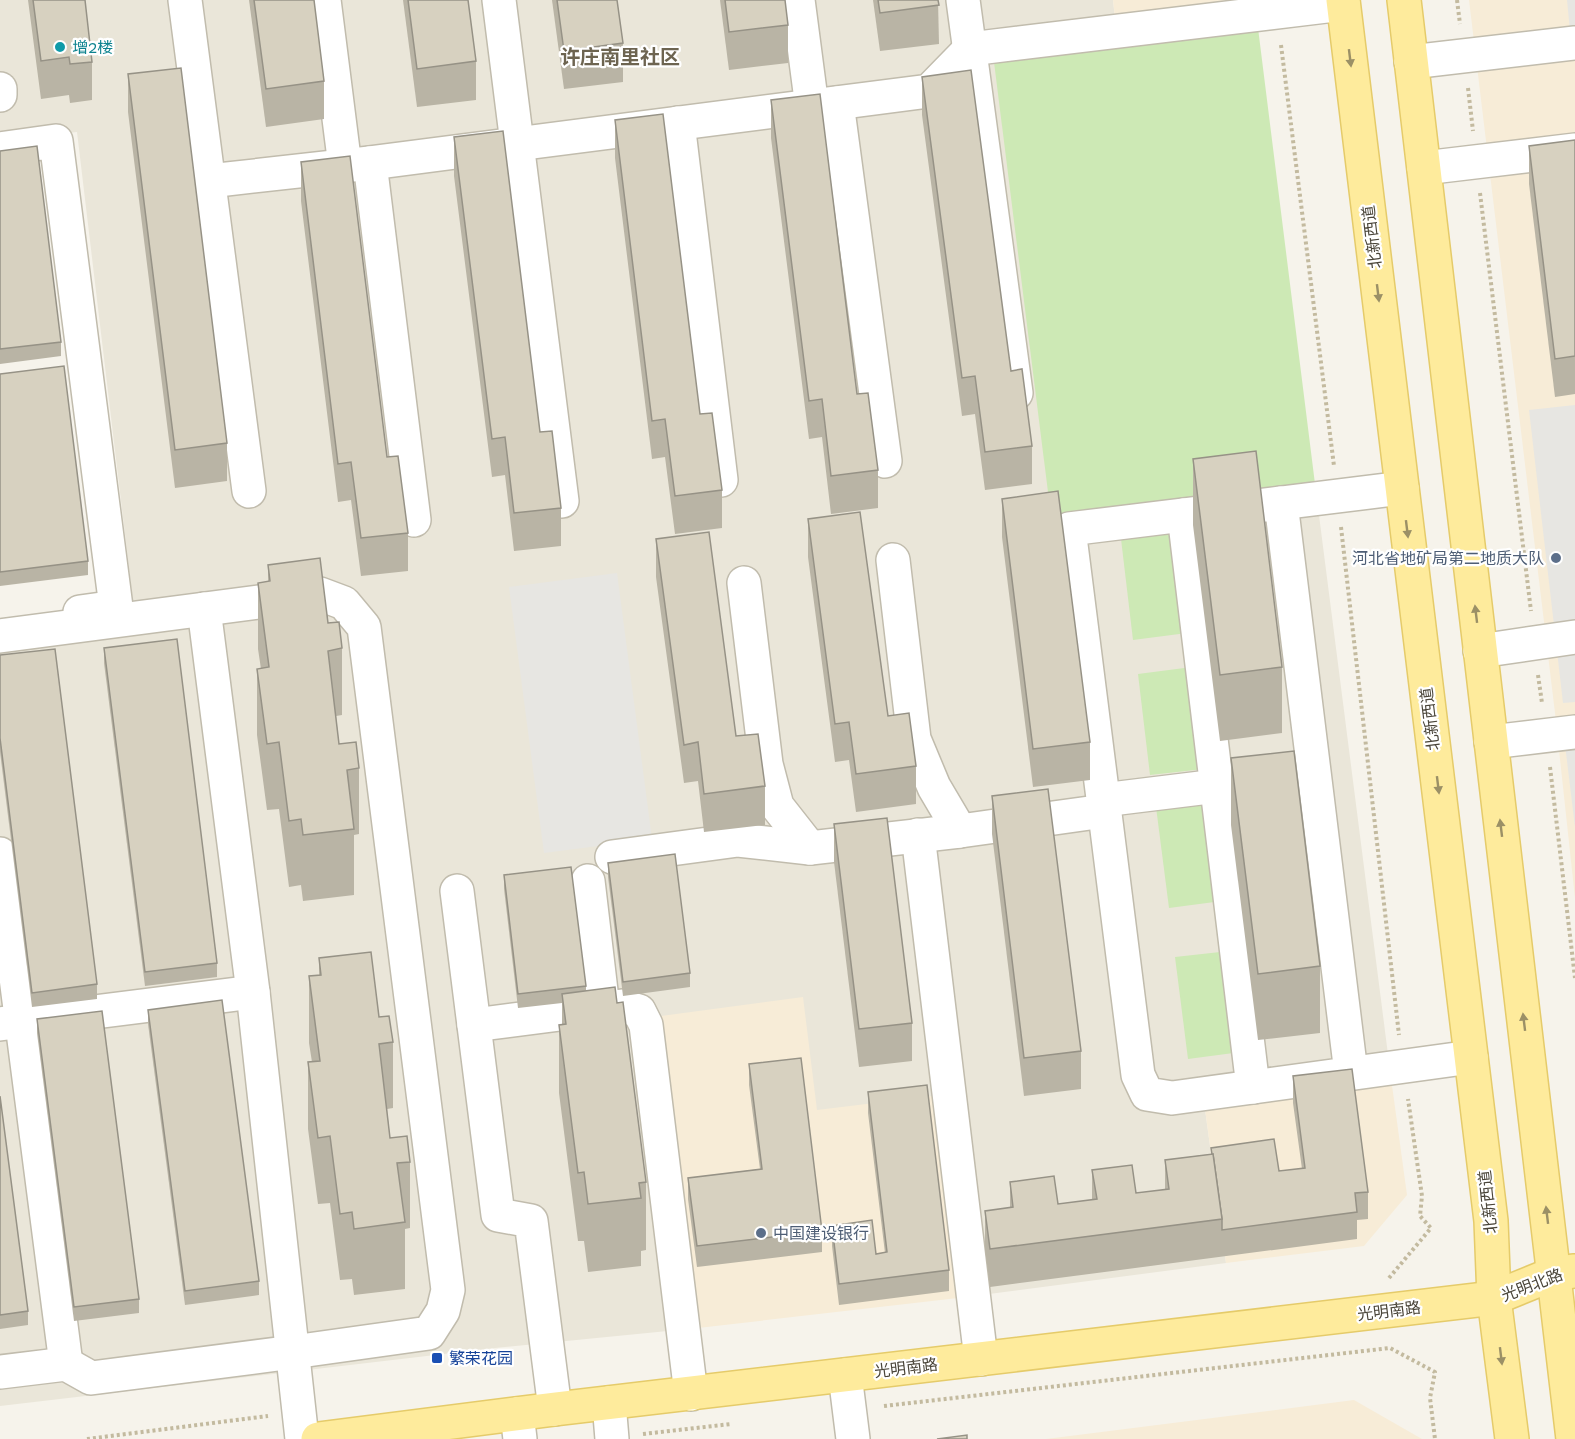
<svg xmlns="http://www.w3.org/2000/svg" width="1575" height="1439" font-family="'Work Sans','Noto Sans SC',sans-serif">
	<rect width="100%" height="100%" fill="#f6f3eb"/>
	<polygon fill="#eae6d9" points="0,0 1113,0 1115,18 1315,484 1391,1078 1204,1102 1226,1263 958,1298 817,1111 661,1016 698,1328 495,1348 0,1406 0,642 135,618 77,132 0,141"/>
	<g fill="#f7ecd7">
		<polygon points="1113,0 1260,0 1115,18"/>
		<polygon points="1469,0 1575,0 1575,898 1555,713"/>
		<polygon points="803,997 817,1110 932,1096 958,1298 698,1328 661,1016"/>
		<polygon points="1391,1078 1407,1195 1364,1246 1226,1263 1204,1102"/>
		<polygon points="1354,1400 1422,1439 1046,1439"/>
	</g>
	<g fill="#cde9b5">
		<polygon points="1258,28 1315,484 1051,516 994,62"/>
		<polygon points="1174,532 1187,633 1133,640 1121,539"/>
		<polygon points="1192,667 1204,769 1150,775 1138,674"/>
		<polygon points="1210,800 1222,901 1169,908 1156,807"/>
		<polygon points="1229,951 1241,1052 1188,1059 1175,957"/>
	</g>
	<g fill="#e7e6e2">
		<polygon points="1567,0 1575,0 1575,31 1570,31"/>
		<polygon points="1575,405 1575,702 1563,703 1529,410"/>
		<polygon points="617,573 652,839 544,853 509,587"/>
		<polygon points="1575,718 1575,827 1562,720"/>
	</g>
	<g fill="none" stroke-linecap="round" stroke-linejoin="round">
		<g stroke="#c1bcad" stroke-width="36">
			<g id="minor">
				<polyline points="185,0 249,491"/>
				<polyline points="324,0 345,166"/>
				<polyline points="499,0 562,501"/>
				<polyline points="798,0 812,107"/>
				<polyline points="963,0 1016,393"/>
				<polyline points="1411,62 1575,43"/>
				<polyline points="0,89 0,95"/>
				<polyline points="837,103 885,461"/>
				<polyline points="678,123 721,480"/>
				<polyline points="0,149 56,141 116,607 80,612"/>
				<polyline points="370,163 414,520"/>
				<polyline points="1424,168 1575,150"/>
				<polyline points="209,181 370,163 929,91 970,49 1343,4"/>
				<polyline points="1281,503 1402,488"/>
				<polyline points="1184,515 1253,1087"/>
				<polyline points="893,560 914,739 934,787 960,831"/>
				<polyline points="744,583 766,764 777,806 810,848"/>
				<polyline points="204,609 253,992 302,1439"/>
				<polyline points="0,636 320,594 344,603 364,627 448,1290 443,1311 429,1333 293,1352 91,1378 66,1364 0,1372"/>
				<polyline points="1480,651 1575,637"/>
				<polyline points="1491,742 1575,732"/>
				<polyline points="1103,800 1217,786"/>
				<polyline points="918,835 981,1359"/>
				<polyline points="0,854 66,1364"/>
				<polyline points="612,857 738,840 810,848 960,831 1104,811"/>
				<polyline points="588,881 603,1008"/>
				<polyline points="457,891 498,1215 531,1221 555,1409"/>
				<polyline points="0,1024 253,992"/>
				<polyline points="474,1025 622,1006 639,1011 646,1025 691,1394"/>
				<polyline points="1351,1073 1281,503 1069,529 1138,1075 1147,1094 1172,1098 1471,1057"/>
				<polyline points="845,1375 853,1439"/>
				<polyline points="609,1403 612,1439"/>
				<polyline points="517,1414 520,1439"/>
			</g>
		</g>
		<g stroke="#e5cb6a" stroke-width="36">
			<g id="major">
				<polyline points="1343,0 1491,1221 1494,1298 1512,1439"/>
				<polyline points="1404,0 1573,1439"/>
				<polyline points="318,1439 555,1409 1494,1298 1553,1274 1573,1271"/>
			</g>
		</g>
		<g stroke="#c3ba9f" stroke-width="4" stroke-dasharray="3 3" stroke-linecap="butt">
			<polyline points="1457,0 1460,24"/>
			<polyline points="1281,45 1334,466"/>
			<polyline points="1468,88 1473,131"/>
			<polyline points="1480,193 1531,611"/>
			<polyline points="1341,527 1399,1035"/>
			<polyline points="1538,675 1542,703"/>
			<polyline points="1550,767 1575,978"/>
			<polyline points="1389,1278 1431,1228 1420,1216 1422,1196 1408,1099"/>
			<polyline points="884,1406 1390,1348 1435,1372 1430,1398 1435,1439"/>
			<polyline points="643,1434 731,1424"/>
			<polyline points="87,1439 268,1416"/>
		</g>
		<use href="#minor" stroke="#fff" stroke-width="33"/>
		<use href="#major" stroke="#feeb9c" stroke-width="33"/>
	</g>
	<g fill="#b9b4a5">
		<polygon points="28,0 85,0 92,62 92,100 70,103 69,95 41,99"/>
		<polygon points="249,0 314,0 324,81 324,119 266,127"/>
		<polygon points="403,0 468,0 476,61 476,100 417,107"/>
		<polygon points="552,0 617,0 623,43 623,82 564,89"/>
		<polygon points="720,0 785,0 788,25 788,63 729,70"/>
		<polygon points="873,0 938,0 939,44 880,51"/>
		<polygon points="128,74 227,443 227,481 175,488 128,112"/>
		<polygon points="922,77 1032,446 1032,484 985,490 975,414 962,416 922,115"/>
		<polygon points="771,100 857,394 878,470 878,508 831,514 822,437 809,439 771,138"/>
		<polygon points="615,120 722,490 722,528 675,534 665,457 652,459 615,158"/>
		<polygon points="454,137 540,432 561,508 561,546 514,551 505,475 492,477 454,176"/>
		<polygon points="1575,140 1575,394 1555,397 1529,184 1529,146"/>
		<polygon points="0,151 61,342 61,356 0,364"/>
		<polygon points="301,162 387,457 408,533 408,571 361,576 351,500 338,502 301,201"/>
		<polygon points="0,374 88,561 88,575 0,586"/>
		<polygon points="1193,459 1282,667 1282,733 1220,741 1193,525"/>
		<polygon points="1002,499 1090,742 1090,780 1033,787 1002,537"/>
		<polygon points="808,519 888,716 916,766 916,804 856,812 849,760 835,762 808,557"/>
		<polygon points="656,539 736,736 765,786 765,825 704,832 698,781 684,783 656,577"/>
		<polygon points="268,565 328,623 342,648 342,715 336,716 339,744 359,768 359,834 354,835 354,895 303,901 301,885 289,887 279,809 267,810 257,735 257,669 261,669 258,649 258,583 268,582"/>
		<polygon points="104,648 217,963 217,977 145,986 104,663"/>
		<polygon points="0,655 97,984 97,999 32,1007 0,752"/>
		<polygon points="1231,758 1320,966 1320,1033 1258,1040 1231,825"/>
		<polygon points="992,796 1081,1051 1081,1089 1024,1096 992,834"/>
		<polygon points="834,824 912,1023 912,1061 859,1067 834,862"/>
		<polygon points="608,863 690,973 690,987 623,996 608,877"/>
		<polygon points="504,875 586,986 586,991 617,1003 646,1182 646,1250 641,1251 641,1266 588,1272 584,1241 578,1241 559,1093 559,1025 562,1024 562,1003 518,1008 504,889"/>
		<polygon points="319,958 379,1017 393,1042 393,1108 387,1109 390,1138 410,1162 410,1228 405,1229 405,1289 354,1295 352,1279 340,1280 330,1203 318,1204 308,1129 308,1062 312,1062 309,1043 309,976 319,975"/>
		<polygon points="148,1010 259,1281 259,1295 185,1305 148,1024"/>
		<polygon points="37,1019 139,1299 139,1313 74,1321 37,1033"/>
		<polygon points="749,1064 822,1231 822,1252 697,1267 688,1199 688,1178 760,1169 749,1085"/>
		<polygon points="1293,1076 1368,1192 1368,1219 1357,1220 1357,1239 990,1287 985,1249 985,1211 1010,1208 1010,1182 1058,1204 1092,1200 1092,1170 1136,1193 1165,1190 1165,1160 1211,1154 1211,1148 1279,1171 1302,1169 1293,1103"/>
		<polygon points="868,1092 949,1270 949,1291 839,1305 832,1246 832,1226 876,1254 885,1253 868,1113"/>
		<polygon points="0,1096 28,1311 28,1325 0,1329"/>
	</g>
	<g fill="#d7d1c0" stroke="#969286" stroke-width="1.5">
		<polygon points="33,0 85,0 92,62 70,64 69,57 41,61"/>
		<polygon points="254,0 314,0 324,81 266,89"/>
		<polygon points="408,0 468,0 476,61 417,69"/>
		<polygon points="557,0 617,0 623,43 564,51"/>
		<polygon points="725,0 785,0 788,25 729,32"/>
		<polygon points="878,0 938,0 939,5 880,13"/>
		<polygon points="181,68 227,443 175,450 128,74"/>
		<polygon points="971,70 1011,371 1022,369 1032,446 985,452 975,376 962,378 922,77"/>
		<polygon points="820,94 857,394 868,393 878,470 831,476 822,399 809,401 771,100"/>
		<polygon points="663,114 700,414 712,413 722,490 675,496 665,419 652,421 615,120"/>
		<polygon points="503,131 540,432 552,431 561,508 514,513 505,437 492,439 454,137"/>
		<polygon points="1575,140 1575,356 1555,359 1529,146"/>
		<polygon points="37,146 61,342 0,349 0,151"/>
		<polygon points="350,156 387,457 398,456 408,533 361,538 351,462 338,464 301,162"/>
		<polygon points="64,366 88,561 0,572 0,374"/>
		<polygon points="1256,451 1282,667 1220,675 1193,459"/>
		<polygon points="1058,491 1090,742 1033,749 1002,499"/>
		<polygon points="860,512 888,716 909,713 916,766 856,774 849,722 835,724 808,519"/>
		<polygon points="709,532 736,736 758,734 765,786 704,794 698,742 684,745 656,539"/>
		<polygon points="320,558 328,623 339,622 342,648 328,651 339,744 356,742 359,768 347,770 354,829 303,835 301,819 289,821 279,742 267,744 257,669 269,667 258,583 270,581 268,565"/>
		<polygon points="177,639 217,963 145,972 104,648"/>
		<polygon points="55,649 97,984 32,993 0,738 0,655"/>
		<polygon points="1294,751 1320,966 1258,974 1231,758"/>
		<polygon points="1048,789 1081,1051 1024,1058 992,796"/>
		<polygon points="887,818 912,1023 859,1029 834,824"/>
		<polygon points="675,854 690,973 623,982 608,863"/>
		<polygon points="571,867 586,986 518,994 504,875"/>
		<polygon points="371,952 379,1017 389,1016 393,1042 379,1044 390,1138 407,1136 410,1162 397,1163 405,1222 354,1229 352,1212 340,1214 330,1136 318,1138 308,1062 320,1061 309,976 321,975 319,958"/>
		<polygon points="615,987 617,1003 623,1002 646,1182 639,1183 641,1198 588,1204 584,1172 578,1173 559,1025 566,1024 562,994"/>
		<polygon points="222,1000 259,1281 185,1291 148,1010"/>
		<polygon points="102,1011 139,1299 74,1307 37,1019"/>
		<polygon points="801,1058 822,1231 697,1246 688,1178 762,1169 749,1064"/>
		<polygon points="1352,1069 1368,1192 1355,1193 1357,1212 1222,1230 1222,1219 1213,1154 1212,1154 1211,1148 1274,1139 1279,1171 1305,1168 1293,1076"/>
		<polygon points="927,1085 949,1270 839,1284 832,1226 872,1220 876,1254 887,1252 868,1092"/>
		<polygon points="0,1096 28,1311 0,1315"/>
		<polygon points="1213,1154 1222,1219 990,1249 985,1211 1013,1207 1010,1182 1054,1176 1058,1204 1097,1199 1092,1170 1132,1165 1136,1193 1169,1189 1165,1160"/>
		<polygon points="967,1435 967,1439 937,1439"/>
	</g>
	<defs><path id="oneway-solid" d="M-6-.8H1V-3.2L6.5 0L1 3.2V.8H-6Z" transform="scale(1.5)"/></defs>
	<g fill="#9b9066">
		<use href="#oneway-solid" transform="translate(1350 58) rotate(83)"/>
		<use href="#oneway-solid" transform="translate(1378 293) rotate(83)"/>
		<use href="#oneway-solid" transform="translate(1407 529) rotate(83)"/>
		<use href="#oneway-solid" transform="translate(1476 614) rotate(-97)"/>
		<use href="#oneway-solid" transform="translate(1438 785) rotate(83)"/>
		<use href="#oneway-solid" transform="translate(1501 828) rotate(-97)"/>
		<use href="#oneway-solid" transform="translate(1524 1022) rotate(-97)"/>
		<use href="#oneway-solid" transform="translate(1547 1215) rotate(-97)"/>
		<use href="#oneway-solid" transform="translate(1501 1356) rotate(83)"/>
	</g>
	<circle fill="#0f9aa8" stroke="#fff" stroke-width="2" cx="60" cy="47" r="6"/>
	<g fill="#5c6f8a" stroke="#fff" stroke-width="2">
		<circle cx="1556" cy="558" r="6"/>
		<circle cx="761" cy="1233" r="6"/>
	</g>
	<rect fill="#1a4fb4" stroke="#fff" stroke-width="2" x="431" y="1352" width="12" height="12" rx="3"/>
	<g text-anchor="middle" dominant-baseline="central" stroke-width="4.5" stroke-linejoin="round" paint-order="stroke">
		<g font-size="16" fill="#0d838f" stroke="#fff" text-anchor="start">
			<text x="72" y="47">增2楼</text>
		</g>
		<g font-size="16" fill="#4a4539" stroke="#fff">
			<text transform="translate(1372 237) rotate(-97)">北新西道</text>
			<text transform="translate(1430 719) rotate(-97)">北新西道</text>
			<text transform="translate(1488 1202) rotate(-96)">北新西道</text>
			<text transform="translate(1532 1285) rotate(-21)">光明北路</text>
			<text transform="translate(1389 1311) rotate(-7)">光明南路</text>
			<text transform="translate(906 1368) rotate(-7)">光明南路</text>
		</g>
		<g font-size="16" fill="#4e5e75" stroke="#fff" text-anchor="end">
			<text x="1544" y="558">河北省地矿局第二地质大队</text>
			<text x="773" y="1233" text-anchor="start">中国建设银行</text>
		</g>
		<g font-size="16" fill="#164399" stroke="#fff" text-anchor="start">
			<text x="449" y="1358">繁荣花园</text>
		</g>
		<g font-size="20" font-weight="bold" fill="#6d6450" stroke="#fff">
			<text x="620" y="57">许庄南里社区</text>
		</g>
	</g>
</svg>
